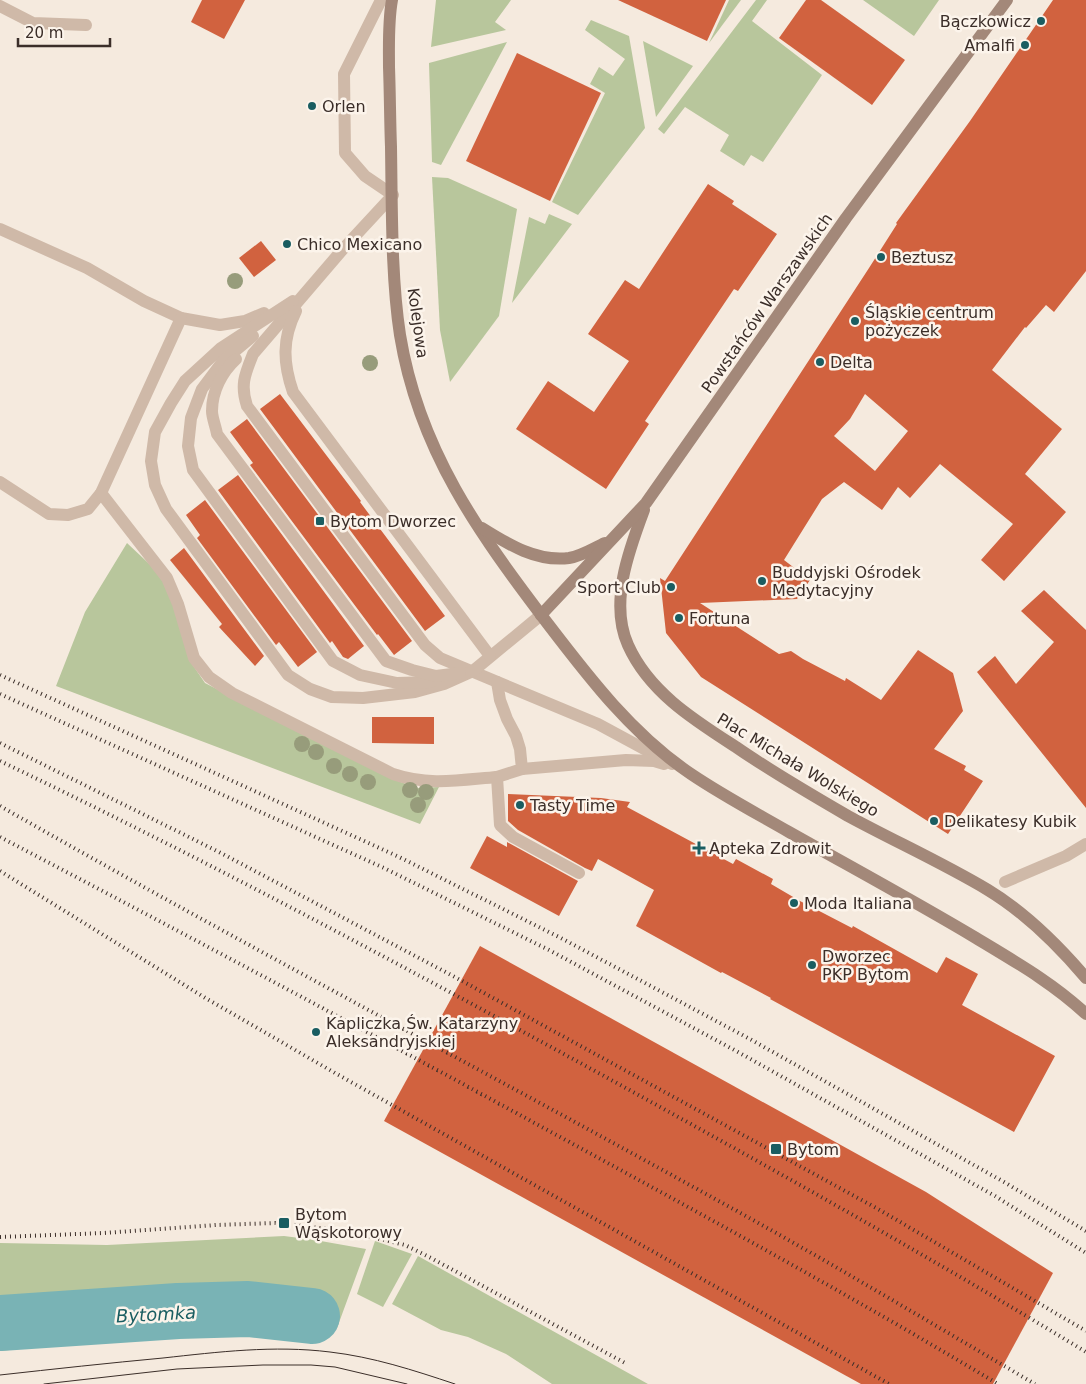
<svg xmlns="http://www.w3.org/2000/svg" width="1086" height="1384" font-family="'DejaVu Sans',sans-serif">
	<rect width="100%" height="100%" fill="#f5eade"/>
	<g fill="#b8c69c">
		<polygon points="436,0 511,0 495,22 506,30 431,47"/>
		<polygon points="729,0 741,0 709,43"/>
		<polygon points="756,0 767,0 752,21 822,75 763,162 751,155 744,166 720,151 729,135 685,107 664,134 658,129"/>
		<polygon points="863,0 939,0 914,36"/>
		<polygon points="591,20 629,36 645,128 578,215 552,202 605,93 590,84 599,67 613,76 625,59 585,30"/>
		<polygon points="643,41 693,66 656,117"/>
		<polygon points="507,42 441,165 432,162 429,63"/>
		<polygon points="432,177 448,178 517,209 499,316 450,382 440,330"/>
		<polygon points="549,214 572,224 512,303 529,217 545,224"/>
		<polygon points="127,543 161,575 167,585 190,661 205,683 392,779 418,788 439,787 420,824 56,686 85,612"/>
		<polygon points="284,1236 315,1240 366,1249 337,1328 271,1323 0,1351 0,1243 107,1245"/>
		<polygon points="375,1241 412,1254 383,1307 357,1294"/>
		<polygon points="418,1256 648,1384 552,1384 506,1354 468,1337 441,1330 392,1304"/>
	</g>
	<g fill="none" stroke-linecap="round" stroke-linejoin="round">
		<polyline stroke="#79b3b5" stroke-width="56" points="0,1323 178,1311 248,1309 312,1316"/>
	</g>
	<g fill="#d1623f" fill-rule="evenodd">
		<polygon points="202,0 245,0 224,39 191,22"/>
		<polygon points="618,0 726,0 707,41"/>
		<polygon points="806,0 821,0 905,60 872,105 779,38"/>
		<path d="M1053,0H1086V271L1054,312L1046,305L1026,328L1025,327L992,370L1062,429L1025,474L1066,512L1004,581L981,560L1013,524L940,464L910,498L898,487L882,510L844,482L822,499L784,560L810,580L797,599L700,603L779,654L791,651L803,659L845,681L846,678L881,700L918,650L953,673L963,711L934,749L966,766L964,770L983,781L948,834L701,677L666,633L660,578L665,581L869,268L897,224L896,223L970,121ZM865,394L908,431L875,471L834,436L850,419Z"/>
		<polygon points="517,53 601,93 550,201 466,161"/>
		<polygon points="708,184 734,201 732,204 777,234 738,291 734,289 645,421 649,424 606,489 516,429 548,381 594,412 629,361 588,334 625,280 639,289"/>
		<polygon points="261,241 276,260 254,277 239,258"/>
		<polygon points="280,394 361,501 360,502 445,616 425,631 260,409"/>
		<polygon points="247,419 412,641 394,655 378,634 377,635 250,465 253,463 230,432"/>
		<polygon points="238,475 364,646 348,659 343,657 332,641 330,643 218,490"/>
		<polygon points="205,500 317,652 298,667 279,642 276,645 197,538 200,535 186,515"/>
		<polygon points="184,548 264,656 255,666 219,627 222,624 170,560"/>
		<polygon points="1044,590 1086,630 1086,808 977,672 995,656 1016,684 1054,642 1021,611"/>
		<polygon points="372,717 434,717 434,744 372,743"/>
		<polygon points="508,794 601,798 630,802 627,807 733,864 736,859 773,879 771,884 800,901 852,928 853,926 937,973 946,957 978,974 962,1005 1055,1056 1014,1132 770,999 771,998 722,972 721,973 636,926 654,890 598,859 592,871 585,868 518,830 508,821"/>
		<polygon points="487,836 507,847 507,842 578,881 559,916 470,868"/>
		<polygon points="480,946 926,1192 1053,1273 993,1384 861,1384 384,1121"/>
	</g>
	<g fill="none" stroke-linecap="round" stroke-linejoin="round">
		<g stroke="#cfb9a8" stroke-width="12">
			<path d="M381,0L344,74L345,153L365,176L393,195L343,249L253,354C245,374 240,385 247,406L425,645L440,658L598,724L672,764"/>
			<polyline points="0,6 33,23 86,25"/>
			<polyline points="0,229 87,268 144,301 181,318 220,325 245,321 264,313"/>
			<polyline points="293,301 221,348 185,381 171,403 155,432 151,461 155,485 166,509 288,675 310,689 332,697 363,698 415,692 444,684 473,671 541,615"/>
			<path d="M296,311C282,339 283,363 293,392L490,656"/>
			<polyline points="253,336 223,361 202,389 191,418 188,446 193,470 333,661 360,675 397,683 431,682"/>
			<path d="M236,359C222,372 212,391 212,411C212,418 216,427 217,434L386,661L412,670L436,676L460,673"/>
			<polyline points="0,482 49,514 68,515 88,509 101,493 181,318"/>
			<path d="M101,493L167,578L178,604L194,658L209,677L232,693L393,774C428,786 460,780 497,777"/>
			<polyline points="497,682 500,700 507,719 516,736 520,749 522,769 497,777 500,825 513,837 579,873"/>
			<polyline points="522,769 626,760 654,761 664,764"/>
		</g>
		<polyline stroke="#cfb9a8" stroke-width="12" points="1005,882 1066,856 1086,844"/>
		<g stroke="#a38879" stroke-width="12">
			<path d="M392,0C388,22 389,45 389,67C390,94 390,121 391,147C392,207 391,276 400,335C419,451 479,533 548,624C590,679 633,735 691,774C722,795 756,813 789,832C851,867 914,901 976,938C1014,961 1053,983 1086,1014"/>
			<path d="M644,510C629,550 609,603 628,645C649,692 694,720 736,747C772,772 810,794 848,816C894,841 943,863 988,890C1026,913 1057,944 1086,978"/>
			<path d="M482,528C509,545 537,562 569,558C582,556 594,548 605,543"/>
			<polyline points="541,615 646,503 846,218 1007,0"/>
		</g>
		<g stroke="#3b2e29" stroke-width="1">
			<path d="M0,1375C54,1369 109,1363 163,1358C218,1352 274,1345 330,1352C373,1357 413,1370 455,1384"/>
			<polyline points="44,1384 177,1369 263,1365 311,1365 335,1367 407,1384"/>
		</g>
		<g stroke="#3b2e29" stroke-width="4" stroke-dasharray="1 4" stroke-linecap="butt">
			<polyline points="0,675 397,856 559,937 748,1038 1004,1182 1086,1231"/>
			<polyline points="0,694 384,868 549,950 738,1052 995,1196 1086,1253"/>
			<polyline points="0,743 219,852 453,976 878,1209 1086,1331"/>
			<path d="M0,761C198,856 392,960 584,1065C753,1158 922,1252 1086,1352"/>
			<path d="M0,806C236,941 477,1067 715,1199C823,1258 929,1322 1035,1384"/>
			<path d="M0,837C181,932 361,1028 540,1126C694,1210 848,1294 998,1384"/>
			<polyline points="0,871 207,999 335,1073 889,1384"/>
			<polyline points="0,1237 104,1233 216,1225 275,1223 329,1229 385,1240 405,1245 431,1258 625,1363"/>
		</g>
	</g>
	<g fill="#979c7b">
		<circle cx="235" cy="281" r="8"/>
		<circle cx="370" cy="363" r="8"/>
		<circle cx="302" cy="744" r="8"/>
		<circle cx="316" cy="752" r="8"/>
		<circle cx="334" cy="766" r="8"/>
		<circle cx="350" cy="774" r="8"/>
		<circle cx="368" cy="782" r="8"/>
		<circle cx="410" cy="790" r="8"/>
		<circle cx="426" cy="792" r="8"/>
		<circle cx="418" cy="805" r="8"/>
	</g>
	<g fill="#1a5d61" stroke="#fcf4eb" stroke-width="2">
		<circle cx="1041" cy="21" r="5"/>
		<circle cx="1025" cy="45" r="5"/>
		<circle cx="312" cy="106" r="5"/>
		<circle cx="287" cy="244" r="5"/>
		<circle cx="881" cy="257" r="5"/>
		<circle cx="855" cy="321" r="5"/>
		<circle cx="820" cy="362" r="5"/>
		<rect x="315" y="516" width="10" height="10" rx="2.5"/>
		<circle cx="762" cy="581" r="5"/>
		<circle cx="671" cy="587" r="5"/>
		<circle cx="679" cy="618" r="5"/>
		<circle cx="520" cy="805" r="5"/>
		<circle cx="934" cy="821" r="5"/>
		<path d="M696.5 840.5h5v5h5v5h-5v5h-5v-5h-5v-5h5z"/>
		<circle cx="794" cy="903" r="5"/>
		<circle cx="812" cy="965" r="5"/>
		<circle cx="316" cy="1032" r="5"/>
		<rect x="770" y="1143" width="12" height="12" rx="2.5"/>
		<rect x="278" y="1217" width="12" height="12" rx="2.5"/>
	</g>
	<g text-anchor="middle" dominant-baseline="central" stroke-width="5" stroke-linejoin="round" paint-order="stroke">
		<g font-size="16" fill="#3b2e29" stroke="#fcf4eb" text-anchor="start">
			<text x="1031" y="21" text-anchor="end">Bączkowicz</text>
			<text x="1015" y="45" text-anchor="end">Amalfi</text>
			<text x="322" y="106">Orlen</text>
			<text x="297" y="244">Chico Mexicano</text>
			<text x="891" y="257">Beztusz</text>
			<text x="865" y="312">Śląskie centrum<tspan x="865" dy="18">pożyczek</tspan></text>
			<text x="830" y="362">Delta</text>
			<text x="330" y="521">Bytom Dworzec</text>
			<text x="772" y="572">Buddyjski Ośrodek<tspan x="772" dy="18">Medytacyjny</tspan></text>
			<text x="661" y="587" text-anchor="end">Sport Club</text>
			<text x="689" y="618">Fortuna</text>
			<text x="530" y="805">Tasty Time</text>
			<text x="944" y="821">Delikatesy Kubik</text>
			<text x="709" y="848">Apteka Zdrowit</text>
			<text x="804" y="903">Moda Italiana</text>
			<text x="822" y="956">Dworzec<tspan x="822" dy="18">PKP Bytom</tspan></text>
			<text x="326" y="1023">Kapliczka Św. Katarzyny<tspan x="326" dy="18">Aleksandryjskiej</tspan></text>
			<text x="787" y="1149">Bytom</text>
			<text x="295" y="1214">Bytom<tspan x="295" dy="18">Wąskotorowy</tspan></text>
		</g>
		<g font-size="16" fill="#3b2e29" stroke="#fcf4eb">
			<text transform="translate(767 303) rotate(-55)">Powstańców Warszawskich</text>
			<text transform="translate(418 323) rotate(82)">Kolejowa</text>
			<text transform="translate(798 765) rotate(31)">Plac Michała Wolskiego</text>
		</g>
		<g font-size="18" font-style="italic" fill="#1a5d61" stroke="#fcf4eb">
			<text transform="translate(156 1314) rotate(-3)">Bytomka</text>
		</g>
	</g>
	<path d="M18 38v8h92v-8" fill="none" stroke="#3b2e29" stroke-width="2.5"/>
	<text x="25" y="38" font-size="15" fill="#3b2e29" stroke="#fcf4eb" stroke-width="4" paint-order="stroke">20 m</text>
</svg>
